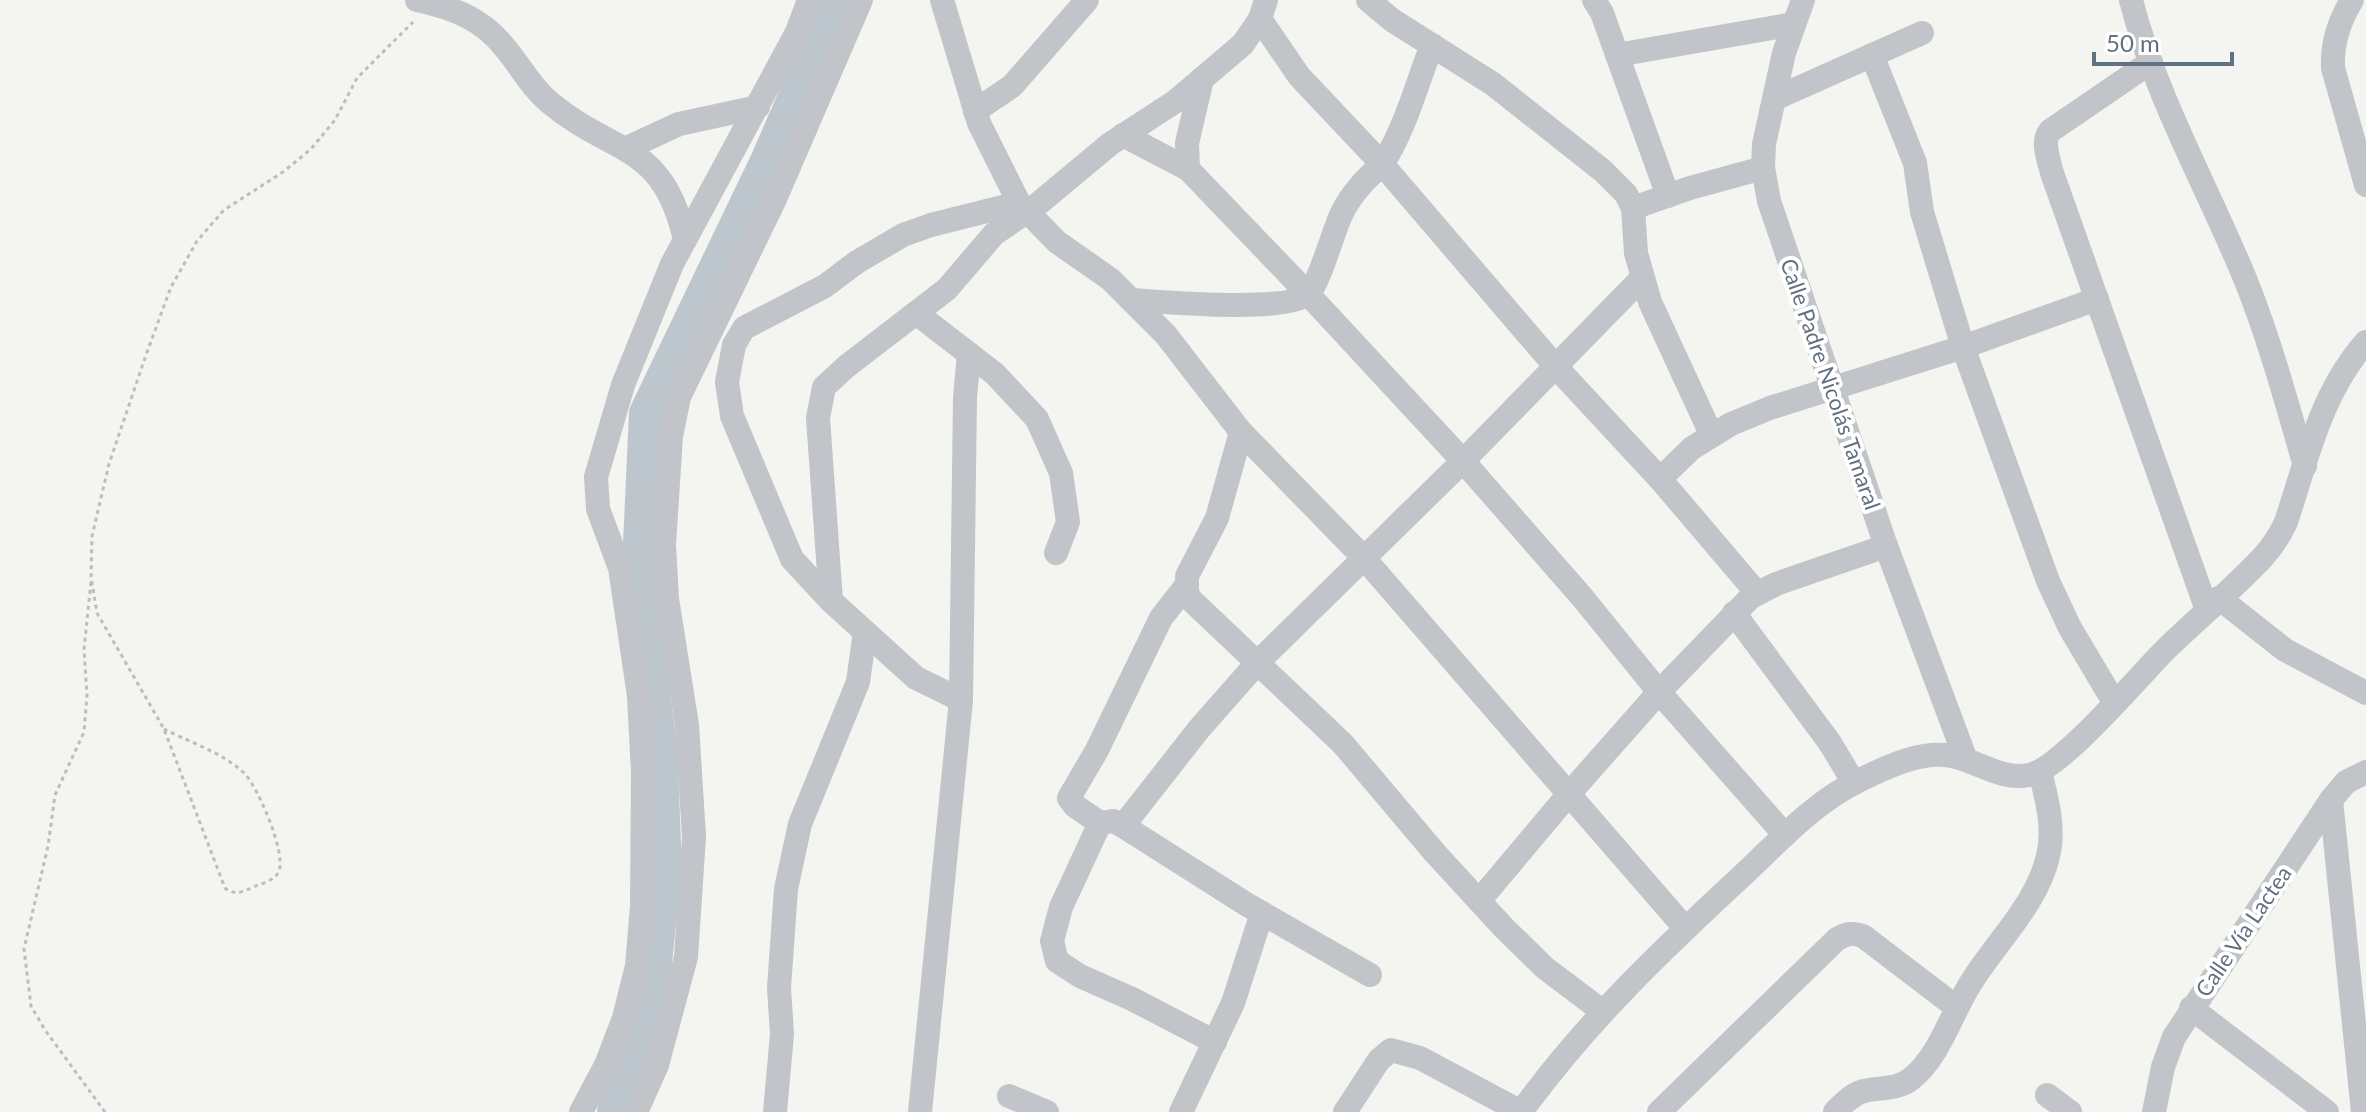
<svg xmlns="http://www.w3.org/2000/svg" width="2366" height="1112" font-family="Lato,sans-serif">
	<rect width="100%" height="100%" fill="#f4f4f0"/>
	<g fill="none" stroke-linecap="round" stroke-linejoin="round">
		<polyline stroke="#bcc6cc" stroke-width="34" points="614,1112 622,1091 653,981 665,868 660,744 638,588 646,413 768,159 837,0"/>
		<g stroke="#bbbdbf" stroke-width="3" stroke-dasharray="4 4" stroke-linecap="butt">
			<polyline points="91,582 84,649 87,695 84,732 55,795 48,846 24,949 31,1006 45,1030 105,1112"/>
			<path d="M164,729C189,742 224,753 245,774C258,788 286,852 279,871C275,881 262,883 253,887C243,892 235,896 225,888L164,729L97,613L91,577L92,536L109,464L146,355L171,287L197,241L224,210L283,172L311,149L335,120L357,78L413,22"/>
		</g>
		<g stroke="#c1c4c8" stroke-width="24">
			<path d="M417,0C454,8 483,19 506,49C521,67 531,87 549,102C613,156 663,141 685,240"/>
			<polyline points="942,0 979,123 1019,203 1057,242 1110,279 1166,335 1241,432 1363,557 1685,928"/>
			<polyline points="1368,0 1392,20 1493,84 1603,171 1626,194 1633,208 1636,253 1650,302 1711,434"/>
			<polyline points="1594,0 1602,13 1668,196"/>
			<polyline points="1803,0 1784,53 1764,144 1763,168 1769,201 1886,546 1966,760"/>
			<path d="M2131,0C2156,98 2208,188 2246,281C2270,341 2287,404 2305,466"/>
			<path d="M2352,0C2339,22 2332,42 2333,68L2366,185"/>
			<polyline points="1260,19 1299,76 1382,164 1556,367 1660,479 1757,593"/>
			<polyline points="1617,55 1794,24"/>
			<polyline points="1872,55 1915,163 1922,212 1963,347 2048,581 2070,628 2114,702"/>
			<path d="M2151,62L2050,131C2041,142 2049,160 2052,173L2207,610"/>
			<polyline points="1776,98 1922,33"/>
			<polyline points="975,111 1012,86 1087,0"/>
			<polyline points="1123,135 1188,169 1308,294 1463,461 1582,597 1659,692 1785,835"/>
			<polyline points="627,148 679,124 758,107"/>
			<polyline points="1188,169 1187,143 1202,79"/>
			<polyline points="1633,208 1690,188 1763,168"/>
			<path d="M1132,300C1164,302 1286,313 1308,294C1319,284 1333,232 1341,215C1346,204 1353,194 1361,185C1369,175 1379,169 1386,158C1407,123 1417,83 1432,45"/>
			<polyline points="916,313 995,374 1037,419 1061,473 1068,522 1056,553"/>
			<polyline points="1241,432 1217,518 1187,576 1187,592 1190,599 1343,744 1435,853 1504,928 1545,968 1602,1011"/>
			<polyline points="1660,479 1692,448 1731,424 1770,408 1963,347 2097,299"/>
			<polyline points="2219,598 2285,650 2366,693"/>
			<polyline points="831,601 818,418 824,387 847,366 947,289 994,234 1038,204 1110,144 1176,101 1243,44 1260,19 1266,0"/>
			<polyline points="1734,613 1830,743 1854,783"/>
			<polyline points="961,700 916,678 831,601 792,559 732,416 727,382 734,345 744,328 825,286 857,262 903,235 931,225 1019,203"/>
			<polyline points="2331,800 2363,1112"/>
			<polyline points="1100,823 1075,806 1069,798 1097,750 1161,618 1186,586"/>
			<polyline points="1123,826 1199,729 1258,662 1463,461 1642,278"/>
			<polyline points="1479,901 1568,795 1659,692 1751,597 1776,584 1886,546"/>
			<polyline points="2191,1008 2327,1112"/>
			<polyline points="1215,1042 1132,999 1080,976 1057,961 1052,941 1061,907 1100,823 1113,821 1123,826 1246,904 1370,975"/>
			<polyline points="2047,1095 2070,1112"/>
			<polyline points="1009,1096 1047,1112"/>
			<polyline points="581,1112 606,1065 624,1018 637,966 642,906 643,772 639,696 620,568 598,509 596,477 623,385 672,264 797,32 809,0"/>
			<polyline points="636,1112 657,1065 686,957 694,837 687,725 667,599 664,545 671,436 679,397 775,199 861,0"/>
			<polyline points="775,1112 782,1034 779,988 786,889 800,824 858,682 865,632"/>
			<polyline points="920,1112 961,700 965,397 969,354"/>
			<polyline points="1181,1112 1233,1003 1262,913"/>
			<path d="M1345,1112L1379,1060L1391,1050L1420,1058L1521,1112C1586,1022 1663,949 1744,874C1778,842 1814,803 1856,782C1886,767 1926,747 1960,758C1983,765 2004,780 2029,775C2060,770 2140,675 2166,649C2198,618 2233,589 2263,557C2273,546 2280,535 2286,522C2307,459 2321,392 2366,342"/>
			<path d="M1659,1112L1837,939C1846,934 1852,932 1863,936L1956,1007"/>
			<path d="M1835,1112C1843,1104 1852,1094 1864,1091C1880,1087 1897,1090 1911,1079C1939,1057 1951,1015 1969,986C1994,944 2037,905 2048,856C2055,829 2047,799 2040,772"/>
			<polyline points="2154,1112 2163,1067 2174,1037 2331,800 2346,782 2366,772"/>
		</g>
	</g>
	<g text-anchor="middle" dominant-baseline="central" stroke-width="8" stroke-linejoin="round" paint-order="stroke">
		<g font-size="22" fill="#627182" stroke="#fff">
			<text transform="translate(1831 384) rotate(71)">Calle Padre Nicolás Tamaral</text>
			<text transform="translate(2243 931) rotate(-56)">Calle Vía Lactea</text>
		</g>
	</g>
	<path d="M2094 52v12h138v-12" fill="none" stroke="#627182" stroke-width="4"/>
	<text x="2106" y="52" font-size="24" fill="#627182" stroke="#ffffff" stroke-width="6" paint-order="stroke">50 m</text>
</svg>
